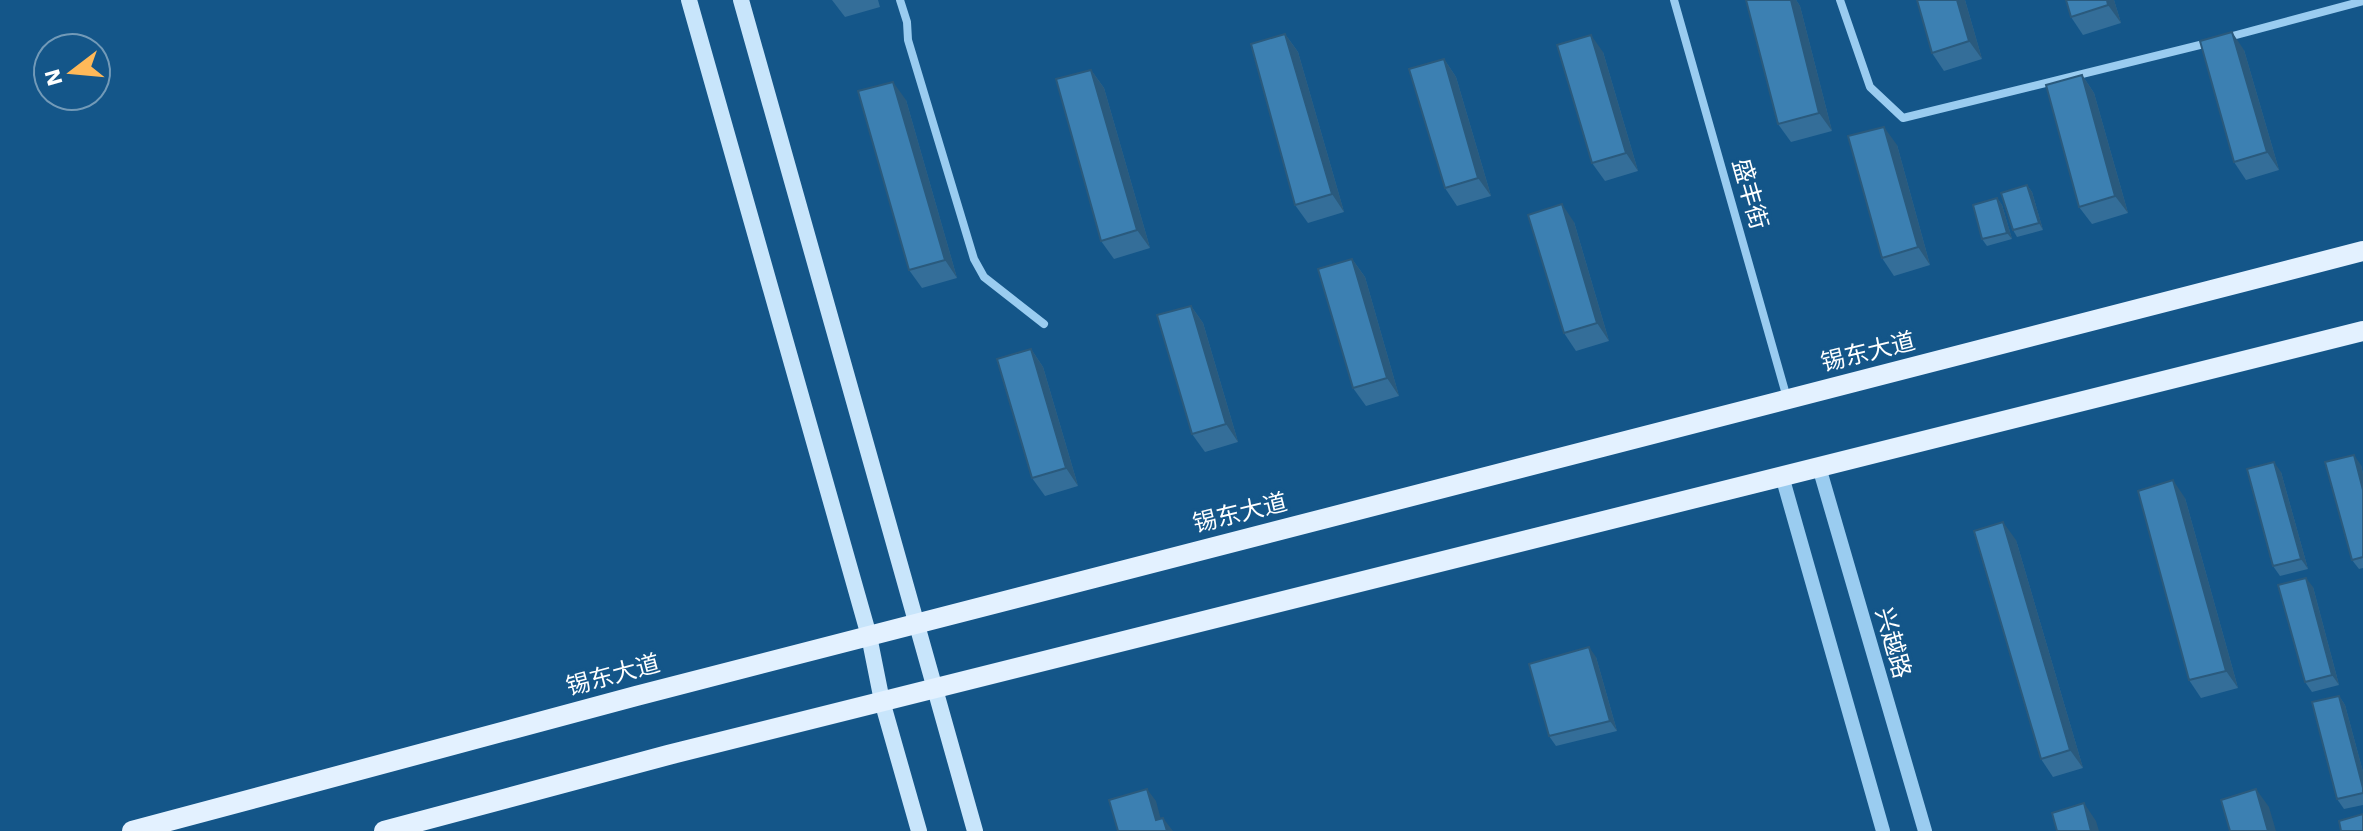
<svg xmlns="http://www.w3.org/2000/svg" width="2363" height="831" font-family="'Work Sans','Noto Sans SC',sans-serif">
	<rect width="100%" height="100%" fill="#145689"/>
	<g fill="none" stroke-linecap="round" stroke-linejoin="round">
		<g stroke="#9accf0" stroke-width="8">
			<polyline points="900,0 907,22 908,40 974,259 984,277 1044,324"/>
			<polyline points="1674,0 1787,398"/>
			<polyline points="1840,0 1870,87 1903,118 2212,42"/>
			<polyline points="2225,38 2363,1"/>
		</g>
		<g stroke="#9accf0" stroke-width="14">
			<polyline points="1819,467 1925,831"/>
			<polyline points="1782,476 1883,831"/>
		</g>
		<g stroke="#c8e5fb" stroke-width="16">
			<polyline points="689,0 869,636 882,701 919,831"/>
			<polyline points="741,0 975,831"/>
		</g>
		<g stroke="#e3f1ff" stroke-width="20">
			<polyline points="132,831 636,696 2363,251"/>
			<polyline points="384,831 668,755 2363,331"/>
		</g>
	</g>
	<g fill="#346e99">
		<polygon points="832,0 878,0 880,7 845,17"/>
		<polygon points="1746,0 1796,0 1800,6 1832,131 1791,142 1778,124"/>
		<polygon points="1917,0 1965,0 1982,59 1944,71 1932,53"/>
		<polygon points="2066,0 2114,0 2121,23 2083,35 2071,17"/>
		<polygon points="1285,34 1298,52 1344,212 1308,223 1295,205"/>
		<polygon points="2244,50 2279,170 2246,180 2234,162"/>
		<polygon points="1603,52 1638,171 1605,181 1592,163"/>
		<polygon points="1444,59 1456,77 1491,196 1457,206 1445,188"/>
		<polygon points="1091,70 1104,88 1150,248 1114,259 1101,241"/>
		<polygon points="2082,75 2094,93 2128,213 2092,224 2079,207"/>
		<polygon points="906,100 957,278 922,288 909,270"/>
		<polygon points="1897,145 1930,265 1894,276 1882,258"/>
		<polygon points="2027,185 2032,192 2043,230 2017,237 2013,230"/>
		<polygon points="1997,198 2002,205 2012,239 1987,246 1982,239"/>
		<polygon points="1574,222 1609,341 1576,351 1564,333"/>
		<polygon points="1352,259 1365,277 1399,396 1366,406 1353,388"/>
		<polygon points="1191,306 1203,323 1238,442 1205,452 1192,434"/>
		<polygon points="1031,349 1043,367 1078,486 1045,496 1032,478"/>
		<polygon points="2361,465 2363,474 2363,568 2359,569 2352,560"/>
		<polygon points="2281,472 2308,569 2280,576 2273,566"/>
		<polygon points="2185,498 2238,688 2201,698 2189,680"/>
		<polygon points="2016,540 2083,768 2053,777 2041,759"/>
		<polygon points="2313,587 2339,685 2312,692 2305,682"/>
		<polygon points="1596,657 1617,731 1556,746 1549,736"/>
		<polygon points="2339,696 2345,705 2363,772 2363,805 2344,809 2337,799"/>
	</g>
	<g fill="#2a5a7d">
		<polygon points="1791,0 1796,0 1800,6 1832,131 1819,113"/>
		<polygon points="1957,0 1965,0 1982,59 1969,41"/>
		<polygon points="2107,0 2114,0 2121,23 2108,5"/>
		<polygon points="2232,32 2244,50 2279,170 2267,152"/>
		<polygon points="1285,34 1298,52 1344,212 1332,194"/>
		<polygon points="1591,35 1603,52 1638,171 1626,153"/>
		<polygon points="1444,59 1456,77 1491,196 1478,178"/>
		<polygon points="1091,70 1104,88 1150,248 1137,230"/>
		<polygon points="2082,75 2094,93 2128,213 2115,196"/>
		<polygon points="893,82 906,100 957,278 945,260"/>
		<polygon points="1884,127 1897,145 1930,265 1918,247"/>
		<polygon points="2027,185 2032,192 2043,230 2039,223"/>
		<polygon points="1997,198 2002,205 2012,239 2007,233"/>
		<polygon points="1562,204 1574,222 1609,341 1597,323"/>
		<polygon points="1352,259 1365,277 1399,396 1387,378"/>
		<polygon points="1191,306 1203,323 1238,442 1226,424"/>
		<polygon points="1031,349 1043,367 1078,486 1066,468"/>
		<polygon points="2354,455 2361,465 2363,474 2363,490"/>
		<polygon points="2274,462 2281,472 2308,569 2301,559"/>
		<polygon points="2173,480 2185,498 2238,688 2226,671"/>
		<polygon points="2003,522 2016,540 2083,768 2070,750"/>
		<polygon points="2306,578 2313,587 2339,685 2332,675"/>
		<polygon points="1589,647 1596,657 1617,731 1610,721"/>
		<polygon points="2339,696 2345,705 2363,772 2363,788"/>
		<polygon points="1147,789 1156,801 1164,831 1156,820"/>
		<polygon points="2256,789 2269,807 2276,831 2268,831"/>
		<polygon points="2084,803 2096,821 2099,831 2091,831"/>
		<polygon points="1163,818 1173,831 1167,831"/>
	</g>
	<g fill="#3c80b2" stroke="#2a5a7d" stroke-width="2">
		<polygon points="1746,0 1791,0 1819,113 1778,124"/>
		<polygon points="1917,0 1957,0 1969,41 1932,53"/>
		<polygon points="2066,0 2107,0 2108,5 2071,17"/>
		<polygon points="2232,32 2267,152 2234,162 2200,41"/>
		<polygon points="1285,34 1332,194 1295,205 1251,44"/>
		<polygon points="1591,35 1626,153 1592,163 1557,45"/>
		<polygon points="1444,59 1478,178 1445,188 1409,69"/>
		<polygon points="1091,70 1137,230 1101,241 1056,79"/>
		<polygon points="2082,75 2115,196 2079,207 2046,85"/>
		<polygon points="893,82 945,260 909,270 858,91"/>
		<polygon points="1884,127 1918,247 1882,258 1848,136"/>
		<polygon points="2027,185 2039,223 2013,230 2001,193"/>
		<polygon points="1997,198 2007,233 1982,239 1973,205"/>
		<polygon points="1562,204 1597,323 1564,333 1528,215"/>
		<polygon points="1352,259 1387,378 1353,388 1318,269"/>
		<polygon points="1191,306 1226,424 1192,434 1157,315"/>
		<polygon points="1031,349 1066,468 1032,478 997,359"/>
		<polygon points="2354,455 2363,490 2363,557 2352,560 2325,462"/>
		<polygon points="2274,462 2301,559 2273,566 2247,469"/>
		<polygon points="2173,480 2226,671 2189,680 2138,491"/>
		<polygon points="2003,522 2070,750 2041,759 1974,531"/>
		<polygon points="2306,578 2332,675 2305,682 2278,585"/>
		<polygon points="1589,647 1610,721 1549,736 1529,664"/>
		<polygon points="2339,696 2363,788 2363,793 2337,799 2312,702"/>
		<polygon points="1147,789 1156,820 1163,818 1167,831 1118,831 1109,800"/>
		<polygon points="2256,789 2268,831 2230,831 2221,800"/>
		<polygon points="2084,803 2091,831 2057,831 2052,813"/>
		<polygon points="2363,814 2363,831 2341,831 2339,821"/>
	</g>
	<g text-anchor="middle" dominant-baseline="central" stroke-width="7" stroke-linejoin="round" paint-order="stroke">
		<g font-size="24" fill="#fff" stroke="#145689">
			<text transform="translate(1750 194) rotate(74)">盛丰街</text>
			<text transform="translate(1868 352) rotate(-14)">锡东大道</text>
			<text transform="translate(1240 513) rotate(-14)">锡东大道</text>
			<text transform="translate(1893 643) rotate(74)">兴越路</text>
			<text transform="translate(613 675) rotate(-15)">锡东大道</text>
		</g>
	</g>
	<g transform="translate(72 72) rotate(254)"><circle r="38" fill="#145689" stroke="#729ab8" stroke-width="2"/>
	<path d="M0-6L14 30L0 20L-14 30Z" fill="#ffb959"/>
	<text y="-12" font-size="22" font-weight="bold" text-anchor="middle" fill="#ffffff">N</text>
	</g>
</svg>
